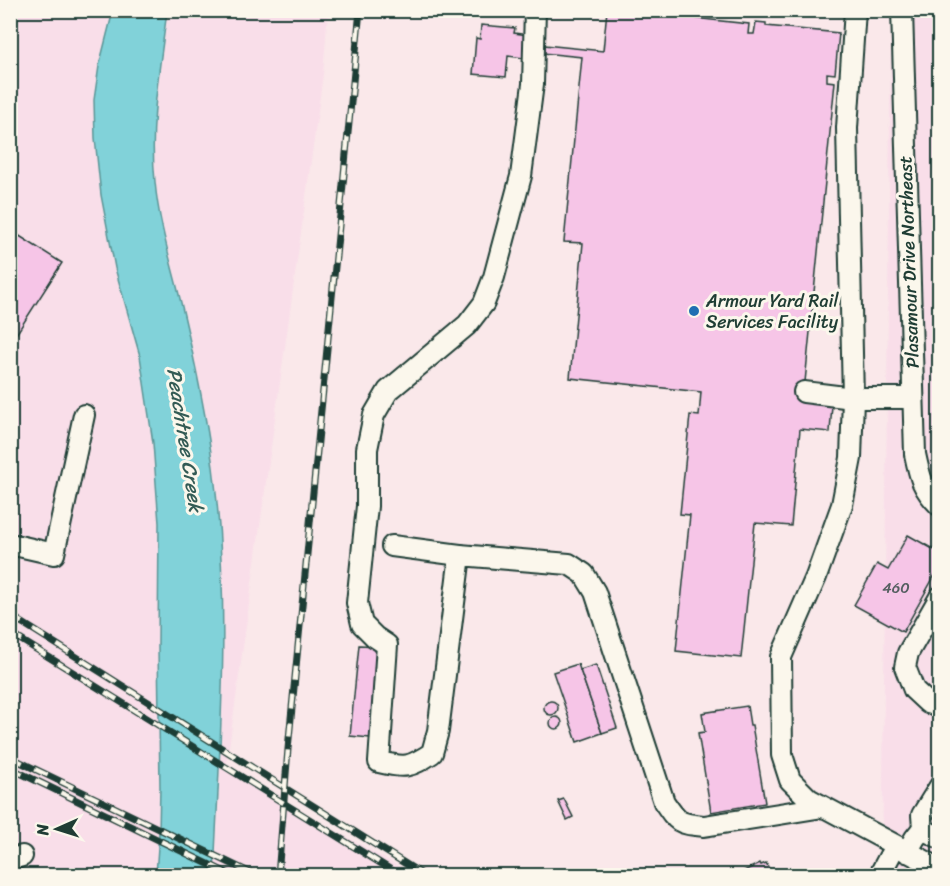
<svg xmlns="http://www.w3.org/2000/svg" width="950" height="886" font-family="Sriracha,sans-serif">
	<rect width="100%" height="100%" fill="#fae8ea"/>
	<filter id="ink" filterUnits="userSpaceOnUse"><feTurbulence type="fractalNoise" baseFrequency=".0167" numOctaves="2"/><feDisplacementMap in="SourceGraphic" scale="12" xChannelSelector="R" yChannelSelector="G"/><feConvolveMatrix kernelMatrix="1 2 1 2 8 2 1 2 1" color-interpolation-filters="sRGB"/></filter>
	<g filter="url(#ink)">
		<g fill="#f9dee9">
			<polygon points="10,11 328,11 323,75 226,769 414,875 11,875"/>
			<polygon points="891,11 939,11 939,875 882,876"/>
		</g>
		<path fill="#81d2d9" stroke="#5a9697" stroke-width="1.5" d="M113,11H167C160,67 149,125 155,182C159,226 173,268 183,311C195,362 206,415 213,467C231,604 220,738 214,875H156L159,833L160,787L158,647L159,523L153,443L140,356L115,268L101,195L95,138L94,100L99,66Z"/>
		<g fill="#f6c5e7" stroke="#1f3d34" stroke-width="1.5">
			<polygon points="607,10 619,10 749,24 748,34 754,34 756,22 766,23 766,26 839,33 835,74 827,73 827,81 835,82 803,402 832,405 830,432 800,429 791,526 755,523 741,658 676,651 690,515 680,514 690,415 699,416 701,392 570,378 583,243 564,242 582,57 533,52 532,59 508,56 506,77 473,74 476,38 480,39 481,25 515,28 514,33 536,36 535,44 603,51"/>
			<polygon points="10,230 62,263 10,344"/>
			<polygon points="908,535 940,553 940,566 903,632 854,605 877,564 888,570"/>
			<polygon points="359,645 379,646 370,738 350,736"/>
			<polygon points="578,664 602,733 577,742 553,672"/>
			<polygon points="596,665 617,728 602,733 580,670"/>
			<circle cx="551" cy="708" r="7"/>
			<polygon points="747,706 750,725 752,725 765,803 711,812 698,733 705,732 702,713"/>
			<circle cx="556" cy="723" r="6"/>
			<polygon points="564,799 573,817 567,820 558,801"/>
			<polygon points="760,863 761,865 766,863 772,874 746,876 744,871"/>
		</g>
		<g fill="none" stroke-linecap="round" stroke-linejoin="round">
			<g stroke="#1f3d34" stroke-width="24">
				<g id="minor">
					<path d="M535,10L533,84L521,176L494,277L484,303L467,325L388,391L374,415L367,449V506L357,603L362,624L375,637L387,645L379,762C406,768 409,768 432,753L438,731L460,555L569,564L584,574L595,592L664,802C679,824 678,823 704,826L823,807"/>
					<polyline points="855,10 847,128 853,398 851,458 842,505 816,577 781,657 782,755 790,780 809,799 940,869"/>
					<path d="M902,10L915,454C920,478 922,488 940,506"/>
					<polyline points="804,392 853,398 913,398"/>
					<polyline points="10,544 54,554 84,415"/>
					<polyline points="392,546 460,555"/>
					<polyline points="940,597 908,653 905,667 914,690 928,703 940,706"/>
					<polyline points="922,829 940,838"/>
					<polyline points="907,852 915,838 923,828 922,815 940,786"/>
					<polyline points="10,860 22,856"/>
					<polyline points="879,876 895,846"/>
				</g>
			</g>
			<use href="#minor" stroke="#fbf7ec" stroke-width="20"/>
			<g stroke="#1f3d34" stroke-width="7">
				<g id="rail">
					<polyline points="10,615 425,876"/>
					<polyline points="10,633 401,876"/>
					<polyline points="10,757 257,876"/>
					<polyline points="10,768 233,876"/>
					<polyline points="278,876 288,749 360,10"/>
				</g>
			</g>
			<use href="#rail" stroke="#fbf7ec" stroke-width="4.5" stroke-dasharray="14" stroke-linecap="butt"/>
		</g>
	</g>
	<circle fill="#1f6fb2" stroke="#fbf7ec" stroke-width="2" cx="694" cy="311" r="6"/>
	<g text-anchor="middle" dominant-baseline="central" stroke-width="6" stroke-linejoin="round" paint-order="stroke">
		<g font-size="15" fill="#555f61">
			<text x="896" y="588">460</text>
		</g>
		<g font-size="18" fill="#1f3d34" stroke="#fbf7ec">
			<text transform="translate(909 262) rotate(-92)">Plasamour Drive Northeast</text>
		</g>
		<g font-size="18" fill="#1f3d34" stroke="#fbf7ec" text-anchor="start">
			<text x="706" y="301">Armour Yard Rail<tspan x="706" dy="21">Services Facility</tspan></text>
		</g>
		<g font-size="20" font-style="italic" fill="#335b55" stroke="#fbf7ec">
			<text transform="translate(185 440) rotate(81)">Peachtree Creek</text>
		</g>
	</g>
	<rect width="950" height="886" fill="none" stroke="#fbf7ec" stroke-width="36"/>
	<rect x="18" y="18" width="914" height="850" fill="none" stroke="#1f3d34" stroke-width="2" filter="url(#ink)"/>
	<g transform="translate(57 829) rotate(267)" stroke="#fbf7ec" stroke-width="4.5" paint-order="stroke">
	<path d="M0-4.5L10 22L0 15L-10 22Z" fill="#1f3d34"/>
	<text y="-9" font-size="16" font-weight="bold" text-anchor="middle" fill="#1f3d34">N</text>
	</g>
</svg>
